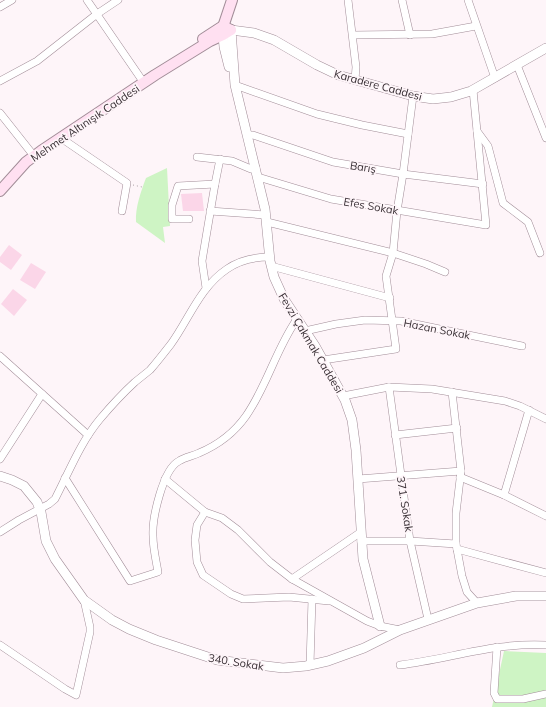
<svg xmlns="http://www.w3.org/2000/svg" width="546" height="707" font-family="Mulish,sans-serif">
	<rect width="100%" height="100%" fill="#fef5f9"/>
	<g fill="#cef4c4">
		<path d="M167,168L170,226L163,227L165,243L136,222C135,208 141,191 146,178Z"/>
		<polygon points="504,651 546,653 546,707 492,707"/>
	</g>
	<g fill="#fbd6e8">
		<polygon points="202,193 204,211 183,211 181,194"/>
		<polygon points="9,245 22,255 11,270 0,262 0,257"/>
		<polygon points="31,263 46,272 35,289 20,280"/>
		<polygon points="13,289 27,300 14,316 1,304"/>
	</g>
	<g fill="none" stroke-linecap="round" stroke-linejoin="round">
		<g stroke="#a28d98" stroke-width="8">
			<g id="minor">
				<polyline points="87,0 144,83"/>
				<polyline points="348,0 356,67 355,80"/>
				<polyline points="402,0 410,35"/>
				<polyline points="468,0 495,78"/>
				<polyline points="0,7 12,0"/>
				<polyline points="353,35 432,34 476,26"/>
				<polyline points="517,65 546,138"/>
				<polyline points="0,81 37,61 97,14 118,0"/>
				<polyline points="235,85 317,114 362,125 408,134"/>
				<polyline points="473,90 477,131 488,146 503,203 528,222 540,253"/>
				<polyline points="0,113 34,156"/>
				<polyline points="247,135 253,135 333,162 403,174 483,184"/>
				<polyline points="61,138 127,183 122,211"/>
				<polyline points="197,157 232,161 251,169 256,168"/>
				<polyline points="258,177 331,199 486,225 477,131"/>
				<polyline points="210,211 266,215"/>
				<polyline points="189,219 172,219 172,205 178,186 215,184"/>
				<polyline points="267,222 393,253 426,264 445,272"/>
				<polyline points="271,266 390,298"/>
				<polyline points="206,288 202,261 215,184 220,159"/>
				<polyline points="305,331 336,324 365,320 401,321 522,346"/>
				<polyline points="0,356 88,435"/>
				<polyline points="323,360 396,349 386,276 393,253 397,211 403,174 413,96"/>
				<polyline points="389,387 410,541 428,619"/>
				<polyline points="452,392 461,471 456,513 456,544 462,576 467,592 477,603"/>
				<polyline points="343,396 389,387 432,389 505,401 520,406 546,419"/>
				<polyline points="395,435 457,428"/>
				<polyline points="0,459 42,394"/>
				<polyline points="460,477 504,495 546,516"/>
				<path d="M65,478L130,581L158,572C156,560 153,548 153,536C152,518 163,469 179,461C185,457 193,456 199,453C218,445 234,433 246,416C267,386 276,349 297,319"/>
				<polyline points="165,479 205,512 222,518 238,530 270,562 292,579 367,621 380,626 400,630"/>
				<polyline points="358,479 461,471"/>
				<polyline points="504,495 529,410"/>
				<polyline points="205,512 197,525 195,540 197,562 203,575 231,594 243,599 289,597 329,601"/>
				<path d="M0,532L19,520L49,504L55,499C69,472 80,443 100,419C111,406 123,393 135,382C140,378 145,374 150,370C157,362 164,353 171,344C189,319 200,287 227,269C240,260 254,257 270,257"/>
				<polyline points="361,541 410,541 456,544"/>
				<polyline points="457,549 546,573"/>
				<polyline points="292,579 361,532"/>
				<polyline points="0,645 65,689 76,695 90,632 90,627 84,600"/>
				<polyline points="497,647 494,693 497,699 523,699 546,694"/>
				<polyline points="310,665 312,599"/>
				<path d="M400,665C449,659 496,642 546,645"/>
			</g>
		</g>
		<g stroke="#a28d98" stroke-width="10">
			<g id="tertiary">
				<polyline points="223,35 224,47 229,67"/>
				<polyline points="0,476 12,480 24,486 37,502 41,512 46,541 55,559 84,600 112,620 129,629 156,640 217,660 283,668 306,666 328,661 364,648 400,630 477,603 516,596 546,596"/>
				<polyline points="380,626 363,559 356,450 352,420 345,400 315,346 284,299 274,277 270,261 265,209 235,85 231,30 254,33 274,40 317,65 338,75 413,96 433,99 451,97 471,91 546,48"/>
			</g>
		</g>
		<g stroke="#a28d98" stroke-width="12">
			<g id="secondary">
				<polyline points="223,33 224,24 232,0"/>
				<polyline points="203,39 223,26 231,30"/>
				<polyline points="0,191 26,162 41,151 155,75 210,41 223,35 231,30"/>
			</g>
		</g>
		<polyline stroke="#aaa1a5" stroke-width="1" stroke-dasharray="1 3" stroke-linecap="butt" points="133,185 142,187"/>
		<use href="#minor" stroke="#fff" stroke-width="7"/>
		<use href="#tertiary" stroke="#fff" stroke-width="9"/>
		<use href="#secondary" stroke="#ffe0f1" stroke-width="10"/>
	</g>
	<g text-anchor="middle" dominant-baseline="central" stroke-width="3.5" stroke-linejoin="round" paint-order="stroke">
		<g font-size="11" fill="#372e33" stroke="#fef5f9">
			<text transform="translate(378 85) rotate(15)">Karadere Caddesi</text>
			<text transform="translate(85 123) rotate(-34)">Mehmet Altınışık Caddesi</text>
			<text transform="translate(363 167) rotate(9)">Barış</text>
			<text transform="translate(371 206) rotate(10)">Efes Sokak</text>
			<text transform="translate(437 329) rotate(11)">Hazan Sokak</text>
			<text transform="translate(311 343) rotate(59)">Fevzi Çakmak Caddesi</text>
			<text transform="translate(405 504) rotate(81)">371. Sokak</text>
			<text transform="translate(236 662) rotate(9)">340. Sokak</text>
		</g>
	</g>
</svg>
